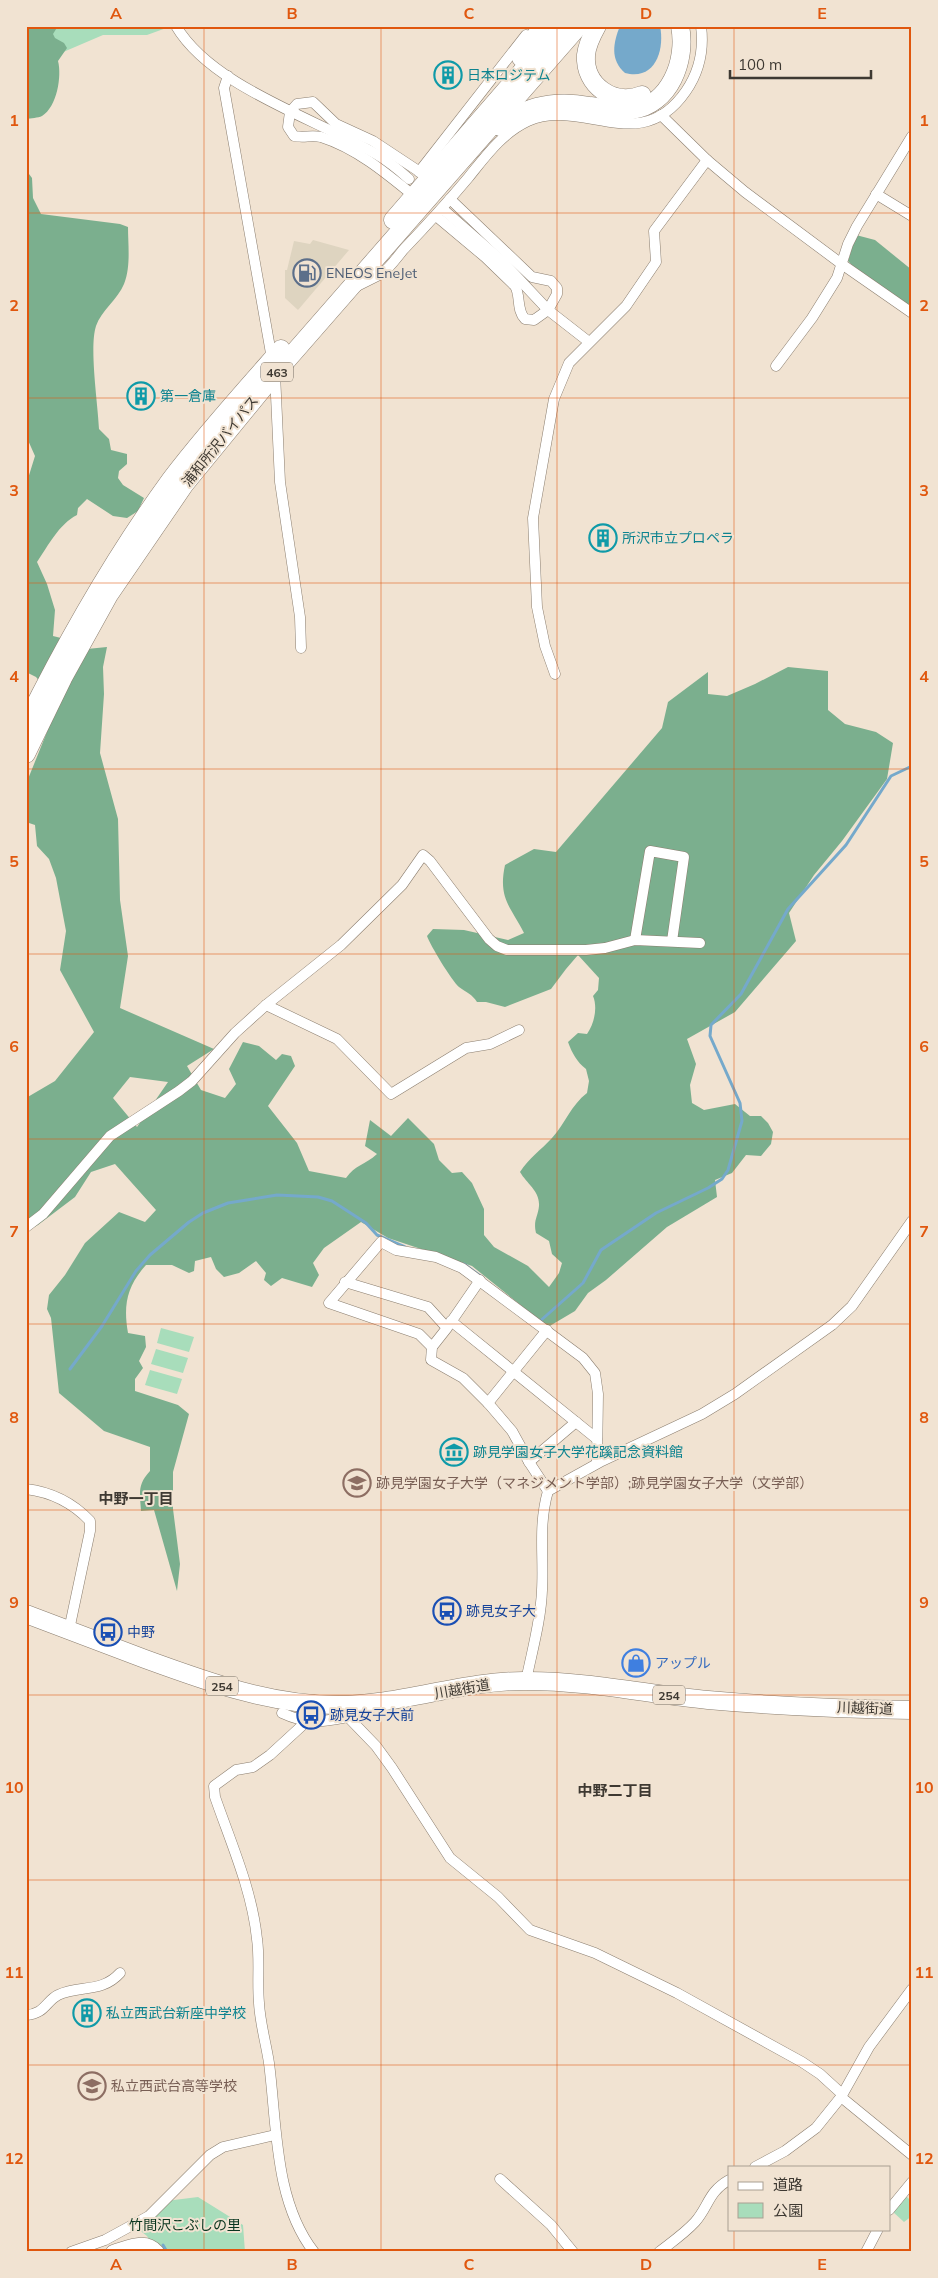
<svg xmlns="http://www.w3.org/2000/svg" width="938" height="2278" font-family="Mulish,'Noto Sans JP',sans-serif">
	<rect width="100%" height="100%" fill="#f1e3d2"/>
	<polygon fill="#ded4c0" points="313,240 349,250 298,310 285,298 285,270 287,270 294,241 310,244"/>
	<g fill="#a8ddbb">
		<polygon points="26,26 168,26 169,27 147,35 103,35 40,62"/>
		<polygon points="161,1328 194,1337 189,1352 157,1343"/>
		<polygon points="156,1349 188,1358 183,1373 151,1364"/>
		<polygon points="150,1370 182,1379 177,1394 145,1385"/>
		<polygon points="905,2195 912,2202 912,2216 904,2222 892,2211"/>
		<polygon points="198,2197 243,2225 245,2252 156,2252 147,2236 134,2226 166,2201"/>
	</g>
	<g fill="#7baf8e" fill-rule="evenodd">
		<path d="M26,26H58L53,34L55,38L64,43L67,48L58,61C62,76 57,107 42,116C38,118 31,118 26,119Z"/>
		<path d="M26,170L32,178L33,198L41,214L120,224L128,227C128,245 131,267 124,284C118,299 101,311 96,326C89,348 98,404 99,429L109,439L111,450L127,454V464L119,471L118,478L123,485L144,498L138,511L127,518L113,516L87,499L78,508L77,515C59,524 48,546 37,562L47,584L55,610L53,636L61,638L41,683L36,677L28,673L26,676V485L35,456L27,438L26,403Z"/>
		<polygon points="856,235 875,240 912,270 912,311 863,277 848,261"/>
		<path d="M107,647L103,667L104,694L100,753L118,819L120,900L128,956L120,1008L214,1049L187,1066L201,1090L225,1098L236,1084L229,1069L243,1042L259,1046L276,1060L282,1054L291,1056L295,1066L268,1106L297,1143L309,1171L346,1178C355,1165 365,1165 377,1154L365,1146L370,1120L391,1136L408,1118L434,1144L439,1160L452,1173L462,1172L472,1183L484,1209V1235L494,1247L528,1266L549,1287L559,1273L562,1263L552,1254L549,1241L536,1233C533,1220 538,1217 539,1206C540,1191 527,1184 520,1172C529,1158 541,1150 552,1138C565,1124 571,1105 587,1093L589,1081L586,1069C577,1062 572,1053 568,1042L578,1033L587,1034C594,1024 598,1008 593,996L598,990L599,978L578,955L566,969L551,989L505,1007L486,1002H477C472,994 467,993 459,987C452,981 430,945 427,936L433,929L464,930L508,940L524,933C510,906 498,898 505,865L534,849L556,852L662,728L668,702L708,672V694L727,696L755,684L788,667L828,671V710L845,724L876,732L893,743L887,779L842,841L814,875L789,913L796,941L735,1012L687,1039L696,1064L690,1085L692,1103L704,1110L735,1104L750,1116H761L768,1123L773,1132L771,1144L761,1156L746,1155L732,1173L715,1180L717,1197L667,1227L606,1280L588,1293L575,1311L548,1327L472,1266L388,1238L361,1222L324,1248L313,1263L319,1275L312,1287L282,1278L271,1286L264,1280L266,1273L256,1261L239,1273L224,1277L216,1269L211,1257L195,1261L194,1271L189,1273L172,1265H146C127,1286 123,1305 128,1333L145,1336L146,1347L139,1361L143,1368L135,1379V1391L178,1405L189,1414L173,1472V1509L180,1564L177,1591L154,1510L141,1511C140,1493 137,1485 150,1471V1447L104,1431L59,1393L51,1318L47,1309L49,1295L65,1275L85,1243L119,1212L145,1222L156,1210L115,1164L91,1172L75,1197L38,1225L26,1232V1098L55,1081L94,1032L60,970L66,931L56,878L49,859L37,846L35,825L26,822V784L51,722L87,649ZM130,1077L168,1082L137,1127L113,1098Z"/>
	</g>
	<path fill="#75a9cb" d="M620,26H660C665,50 655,81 625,73C610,60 613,43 620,26Z"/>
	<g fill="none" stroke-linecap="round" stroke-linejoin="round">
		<g stroke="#75a9cb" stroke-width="3">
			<polyline points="464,1264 483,1278"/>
			<polyline points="537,1320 539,1322 583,1283 601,1250 656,1213 708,1188 722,1179 728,1170 742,1121 740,1103 710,1036 711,1025 741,994 788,909 846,845 891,776 912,766"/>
			<polyline points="70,1369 102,1326 136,1271 150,1255 189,1222 203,1213 228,1203 277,1195 318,1197 332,1201 366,1223 377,1235 405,1247"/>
			<polyline points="163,2245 167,2252"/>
		</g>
		<g stroke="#8b7e6f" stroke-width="11">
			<g id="street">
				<path d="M176,26C212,87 317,119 376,154C388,161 399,170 409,179"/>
				<polyline points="228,76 224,88 272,359"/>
				<polyline points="661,115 707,160 745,192 843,265 912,313"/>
				<polyline points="419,172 526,35"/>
				<polyline points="876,194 912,216"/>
				<path d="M414,196C386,173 356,148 321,137C312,135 303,138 294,136L288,127L290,112L297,104L313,102L336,124L373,141L429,178"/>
				<polyline points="445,211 502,261 548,310 589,342"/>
				<path d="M436,216L485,257L515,286C521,296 516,310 525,319L534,320L548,310L557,294V288L551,281L532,277L450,199"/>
				<path d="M357,286C365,282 373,278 381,274C390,268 397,257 404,249C426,226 447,203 468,178C485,157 502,133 528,121C583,97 640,158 686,91C699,72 704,49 701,26"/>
				<polyline points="776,366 812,318 837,278 848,244 857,226 912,136"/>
				<polyline points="275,374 280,482 300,617 301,648"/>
				<polyline points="555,674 545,646 537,607 533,518 554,399 569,363 626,306 656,262 654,231 707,160"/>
				<polyline points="635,940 650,851 684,857 672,941"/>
				<polyline points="266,1005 337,1039 391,1094 466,1048 490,1044 519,1030"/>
				<polyline points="26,1227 43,1214 110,1136 179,1091 192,1081 235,1033 266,1005 341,945 402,885 423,855 430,861 489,939 497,946 507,950 586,950 605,948 635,940 700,943"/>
				<polyline points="345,1282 428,1307 447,1328 432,1347 431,1360 463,1378 488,1403 512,1431 529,1462 548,1491"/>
				<polyline points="451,1321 597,1439"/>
				<polyline points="449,1325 480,1280"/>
				<polyline points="432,1347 419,1334 329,1303 381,1242 396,1250 436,1257 462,1268 583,1358 595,1373 598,1394 597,1463"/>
				<polyline points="488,1403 547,1330"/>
				<polyline points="529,1462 576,1422"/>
				<path d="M26,1489C51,1492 73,1503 90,1521V1531L69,1630"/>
				<path d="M526,1681C532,1651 541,1620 542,1590C544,1556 538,1526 548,1491L602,1461L702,1414L735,1394L832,1325L852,1306L912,1221"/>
				<polyline points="341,1705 348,1717 376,1746 392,1768 450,1858 498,1897 530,1930 595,1953 677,1993 802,2062 820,2074 842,2094"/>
				<path d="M282,1713C308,1725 321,1722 348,1717"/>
				<path d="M306,1722L270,1755L253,1767L236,1770L214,1786L215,1797C231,1843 252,1890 257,1939C260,1960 257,1982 259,2003C260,2023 266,2043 269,2063C277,2124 274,2201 314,2252"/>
				<path d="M26,2015C45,2014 46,2001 58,1995C80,1985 102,1993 120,1973"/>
				<polyline points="841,2097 912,2155"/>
				<polyline points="755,2167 785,2151 816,2128 841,2097 869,2047 912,1989"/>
				<polyline points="500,2179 551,2225 573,2252"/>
				<polyline points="889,2210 912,2182"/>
				<polyline points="71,2252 105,2240 149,2216 210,2155 223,2147 275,2135"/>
				<path d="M659,2252C672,2242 685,2233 695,2222C709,2206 708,2192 729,2180"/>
				<polyline points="866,2252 878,2229"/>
			</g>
		</g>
		<g stroke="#8b7e6f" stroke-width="15">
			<path id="secondary" d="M113,2252C128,2248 145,2238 157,2252"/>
		</g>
		<g stroke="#8b7e6f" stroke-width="19">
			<g id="highway">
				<path d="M597,26C592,35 587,45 586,55C584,86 614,106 642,95"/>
				<polyline points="521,58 542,26"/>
				<path d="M500,127C526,104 557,100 590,106C604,108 618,113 632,110C670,105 687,60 680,26"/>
				<polyline points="393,220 561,26"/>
				<path d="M26,723C68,638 115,556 171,479C205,434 243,392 281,349"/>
				<polyline points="26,754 63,678 109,595 185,484 275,374 579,26"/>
				<path d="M26,1614C66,1629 106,1644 145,1659C208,1682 271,1705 338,1705C402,1705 464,1680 527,1681C588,1681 647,1694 708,1700C775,1706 844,1709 912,1710"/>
			</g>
		</g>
		<use href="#street" stroke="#fff" stroke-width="10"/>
		<use href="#secondary" stroke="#fff" stroke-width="14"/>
		<use href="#highway" stroke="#fff" stroke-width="18"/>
	</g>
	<path fill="none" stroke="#e0570e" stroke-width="1" stroke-opacity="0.55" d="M204,26V2252M381,26V2252M557,26V2252M734,26V2167M26,213H912M26,398H912M26,583H912M26,769H912M26,954H912M26,1139H912M26,1324H912M26,1510H912M26,1695H912M26,1880H912M26,2065H912M734,2229V2252"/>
	<defs>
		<g id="building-ring" transform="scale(1.4375)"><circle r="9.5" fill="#f1e3d2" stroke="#0f9aa8" stroke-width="1.5"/><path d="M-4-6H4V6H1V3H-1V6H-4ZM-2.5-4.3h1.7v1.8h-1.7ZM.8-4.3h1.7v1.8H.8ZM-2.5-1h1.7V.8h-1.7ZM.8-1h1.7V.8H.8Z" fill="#0f9aa8"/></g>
		<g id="fuel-ring" transform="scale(1.4375)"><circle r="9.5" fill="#f1e3d2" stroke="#5c6f8a" stroke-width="1.5"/><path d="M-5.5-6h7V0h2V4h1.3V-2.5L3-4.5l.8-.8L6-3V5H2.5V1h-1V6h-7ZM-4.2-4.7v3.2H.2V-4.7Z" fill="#5c6f8a"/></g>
		<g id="museum-ring" transform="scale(1.4375)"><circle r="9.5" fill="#f1e3d2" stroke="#0f9aa8" stroke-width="1.5"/><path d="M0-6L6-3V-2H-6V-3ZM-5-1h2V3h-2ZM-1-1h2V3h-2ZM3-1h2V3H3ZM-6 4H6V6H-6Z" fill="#0f9aa8"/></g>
		<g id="university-ring" transform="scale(1.4375)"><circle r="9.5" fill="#f1e3d2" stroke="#8d6e63" stroke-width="1.5"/><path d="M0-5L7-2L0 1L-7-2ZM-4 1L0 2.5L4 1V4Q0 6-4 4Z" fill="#8d6e63"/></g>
		<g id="bus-ring" transform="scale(1.4375)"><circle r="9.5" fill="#f1e3d2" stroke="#1a4fb4" stroke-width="1.5"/><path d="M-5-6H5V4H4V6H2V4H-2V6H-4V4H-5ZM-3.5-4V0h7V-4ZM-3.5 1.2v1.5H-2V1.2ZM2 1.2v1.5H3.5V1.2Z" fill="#1a4fb4"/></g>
		<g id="shop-ring" transform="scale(1.4375)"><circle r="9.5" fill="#f1e3d2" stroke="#3f7fe0" stroke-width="1.5"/><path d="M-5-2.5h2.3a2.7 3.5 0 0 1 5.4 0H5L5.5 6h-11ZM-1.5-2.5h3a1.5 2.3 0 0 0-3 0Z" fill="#3f7fe0"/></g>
		<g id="school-ring" transform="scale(1.4375)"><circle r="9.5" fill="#f1e3d2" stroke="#8d6e63" stroke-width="1.5"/><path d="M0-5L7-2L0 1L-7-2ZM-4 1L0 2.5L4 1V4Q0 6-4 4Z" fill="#8d6e63"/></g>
	</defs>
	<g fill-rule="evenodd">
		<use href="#building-ring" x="448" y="75"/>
		<use href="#fuel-ring" x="307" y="273"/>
		<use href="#building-ring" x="141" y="396"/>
		<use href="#building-ring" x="603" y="538"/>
		<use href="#museum-ring" x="454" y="1452"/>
		<use href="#university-ring" x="357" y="1483"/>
		<use href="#bus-ring" x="447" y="1611"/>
		<use href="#bus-ring" x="108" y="1632"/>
		<use href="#shop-ring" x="636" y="1663"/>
		<use href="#bus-ring" x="311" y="1715"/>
		<use href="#building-ring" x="87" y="2013"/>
		<use href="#school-ring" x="92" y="2086"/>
	</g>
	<g text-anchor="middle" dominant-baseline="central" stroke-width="4" stroke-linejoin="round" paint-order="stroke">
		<g fill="#f1e3d2" stroke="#746c62" stroke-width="1">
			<rect x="261" y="362.5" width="32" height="19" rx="4"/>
			<rect x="206" y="1676.5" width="32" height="19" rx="4"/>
			<rect x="653" y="1685.5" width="32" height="19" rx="4"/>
		</g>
		<g font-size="12" font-weight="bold" fill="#3e3932">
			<text x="277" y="372">463</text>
			<text x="222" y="1686">254</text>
			<text x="669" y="1695">254</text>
		</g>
		<g font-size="14" fill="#0d838f" stroke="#f1e3d2" text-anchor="start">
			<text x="467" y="75">日本ロジテム</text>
			<text x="160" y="396">第一倉庫</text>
			<text x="622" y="538">所沢市立プロペラ</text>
			<text x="473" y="1452">跡見学園女子大学花蹊記念資料館</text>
			<text x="106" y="2013">私立西武台新座中学校</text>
		</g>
		<g font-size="14" fill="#4e5e75" stroke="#f1e3d2" text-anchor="start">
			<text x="326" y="273">ENEOS EneJet</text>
		</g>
		<g font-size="14" fill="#3e3932" stroke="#f1e3d2">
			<text transform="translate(220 441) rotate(-51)">浦和所沢バイパス</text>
			<text transform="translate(462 1689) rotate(-10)">川越街道</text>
			<text transform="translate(865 1708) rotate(2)">川越街道</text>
		</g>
		<g font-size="14" fill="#785e54" stroke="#f1e3d2" text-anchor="start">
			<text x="376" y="1483">跡見学園女子大学（マネジメント学部）;跡見学園女子大学（文学部）</text>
			<text x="111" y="2086">私立西武台高等学校</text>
		</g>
		<g font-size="14" fill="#164399" stroke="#f1e3d2" text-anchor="start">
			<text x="466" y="1611">跡見女子大</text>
			<text x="127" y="1632">中野</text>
			<text x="330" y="1715">跡見女子大前</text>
		</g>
		<g font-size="14" fill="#366cbe" stroke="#f1e3d2" text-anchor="start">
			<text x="655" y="1663">アップル</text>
		</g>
		<g font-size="14" fill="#0a361f" stroke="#f1e3d2">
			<text x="185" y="2225">竹間沢こぶしの里</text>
		</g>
		<g font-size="15" font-weight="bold" fill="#3e3932" stroke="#f1e3d2">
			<text x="136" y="1498">中野一丁目</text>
			<text x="615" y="1790">中野二丁目</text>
		</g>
	</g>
	<rect width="938" height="2278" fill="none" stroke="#f1e3d2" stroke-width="55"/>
	<rect x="728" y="2166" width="162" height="65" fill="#f1e3d2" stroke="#a99f92"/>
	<rect x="738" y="2182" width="25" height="8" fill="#ffffff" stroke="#a99f92"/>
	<text x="773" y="2190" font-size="15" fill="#3e3932">道路</text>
	<rect x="738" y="2203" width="25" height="15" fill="#a8ddbb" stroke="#a99f92"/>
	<text x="773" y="2216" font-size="15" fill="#3e3932">公園</text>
	<path d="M730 70v8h141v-8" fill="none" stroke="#3e3932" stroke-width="2.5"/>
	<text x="738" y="70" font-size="15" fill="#3e3932" stroke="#f1e3d2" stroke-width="4" paint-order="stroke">100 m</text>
	<rect x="28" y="28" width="882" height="2222" fill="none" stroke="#e0570e" stroke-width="2"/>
	<g font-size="16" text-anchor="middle" font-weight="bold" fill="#e0570e">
		<text x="116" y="19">A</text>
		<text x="292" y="19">B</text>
		<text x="469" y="19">C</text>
		<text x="646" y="19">D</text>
		<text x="822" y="19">E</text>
		<text x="14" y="126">1</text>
		<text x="924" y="126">1</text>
		<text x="14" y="311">2</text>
		<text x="924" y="311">2</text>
		<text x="14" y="496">3</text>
		<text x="924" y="496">3</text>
		<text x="14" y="682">4</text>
		<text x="924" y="682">4</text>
		<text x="14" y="867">5</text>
		<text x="924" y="867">5</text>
		<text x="14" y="1052">6</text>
		<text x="924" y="1052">6</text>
		<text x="14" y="1237">7</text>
		<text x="924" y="1237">7</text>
		<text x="14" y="1423">8</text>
		<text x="924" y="1423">8</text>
		<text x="14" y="1608">9</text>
		<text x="924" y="1608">9</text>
		<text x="14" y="1793">10</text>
		<text x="924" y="1793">10</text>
		<text x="14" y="1978">11</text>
		<text x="924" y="1978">11</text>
		<text x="14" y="2164">12</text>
		<text x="924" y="2164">12</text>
		<text x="116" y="2270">A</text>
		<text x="292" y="2270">B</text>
		<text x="469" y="2270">C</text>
		<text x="646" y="2270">D</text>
		<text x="822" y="2270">E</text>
	</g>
</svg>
